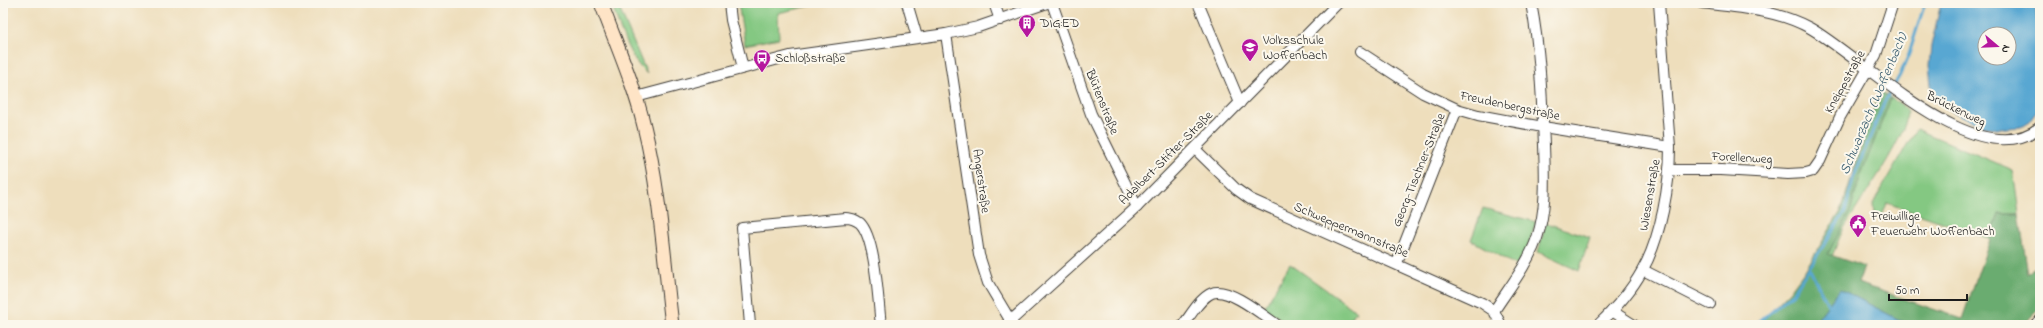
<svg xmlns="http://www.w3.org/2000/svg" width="2043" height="328" font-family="'Indie Flower',sans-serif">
	<rect width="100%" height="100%" fill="#fbf7ec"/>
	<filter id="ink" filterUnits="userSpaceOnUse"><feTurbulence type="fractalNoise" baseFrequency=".025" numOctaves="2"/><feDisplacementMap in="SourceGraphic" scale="8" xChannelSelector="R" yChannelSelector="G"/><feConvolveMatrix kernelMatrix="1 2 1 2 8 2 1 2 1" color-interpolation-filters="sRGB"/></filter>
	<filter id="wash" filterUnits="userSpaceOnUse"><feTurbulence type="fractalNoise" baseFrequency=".012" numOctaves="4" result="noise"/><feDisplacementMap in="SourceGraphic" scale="16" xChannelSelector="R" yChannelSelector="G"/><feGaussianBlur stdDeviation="0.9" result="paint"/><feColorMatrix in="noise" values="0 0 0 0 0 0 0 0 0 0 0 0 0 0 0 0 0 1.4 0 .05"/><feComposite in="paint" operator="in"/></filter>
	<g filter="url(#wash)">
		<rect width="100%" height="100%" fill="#eedebc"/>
		<g fill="#84c882" stroke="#50724f">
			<path d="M611,3H617L647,74C627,56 620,27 611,3Z"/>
			<polygon points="738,3 824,3 778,13 779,38 745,45"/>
			<path d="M1891,98L1902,105L1907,112C1908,137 1857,205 1843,230C1839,238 1836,247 1832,256L1828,254L1850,212L1860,177Z"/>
			<polygon points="1916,129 2013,170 2019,214 1999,214 1990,239 1887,203 1881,219 1874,216 1873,204"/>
			<polygon points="1483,208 1536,222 1529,244 1517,266 1471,240"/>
			<polygon points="1546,223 1590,237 1579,271 1538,252"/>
			<polygon points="1290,264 1356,311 1347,325 1290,325 1264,308"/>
		</g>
		<polygon fill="#6bac70" stroke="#446446" points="1879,90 1891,98 1860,177 1850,212 1828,254 1864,267 1858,283 1962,319 1999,214 2019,214 2028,274 2040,264 2040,308 2023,325 1909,325 1840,289 1813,325 1757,325 1790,291 1804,272 1841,211"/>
		<g fill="#58a7d2" stroke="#3a6277" fill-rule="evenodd">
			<path d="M1941,3H2035L2040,43V107L2029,122L2021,127L1995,129L1980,125L1947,109L1936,97L1931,85L1929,65L1931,46ZM1985,34H2009V58H1985Z"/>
			<polygon points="1840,289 1909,325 1813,325"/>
		</g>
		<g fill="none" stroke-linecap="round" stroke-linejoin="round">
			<g stroke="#58a7d2" stroke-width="3">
				<polyline points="1809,268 1829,307"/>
				<polyline points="1755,325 1793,293 1845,212 1853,179 1884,103 1900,75 1909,54 1925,3"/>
			</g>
		</g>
	</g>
	<g filter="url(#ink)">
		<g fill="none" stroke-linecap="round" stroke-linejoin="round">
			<g stroke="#3c3934" stroke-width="12">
				<g id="street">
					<polyline points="729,3 731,20 743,68"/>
					<polyline points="907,3 917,37"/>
					<polyline points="994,3 1000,20"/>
					<polyline points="1052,3 1091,114 1137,207"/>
					<polyline points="1198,3 1240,103"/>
					<path d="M1701,3C1736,7 1778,10 1810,28C1862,57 1978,178 2040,127"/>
					<polyline points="946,34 979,255 988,283 1013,325"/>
					<polyline points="1360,52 1423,93 1457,109 1478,115 1543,127 1670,147"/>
					<polyline points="636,97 790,56 946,34 978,27 1047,3"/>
					<polyline points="1195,149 1236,189 1250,199 1482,303 1494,311 1501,325"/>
					<polyline points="1670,170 1721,170 1788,174 1806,173 1813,171 1820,161 1840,117 1876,55 1893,3"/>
					<polyline points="1397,263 1457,109"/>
					<polyline points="1643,270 1710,304"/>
					<path d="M1494,311C1509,288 1528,264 1537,238C1547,208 1545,176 1544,145C1542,98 1540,49 1531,3"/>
					<polyline points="1612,311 1634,325"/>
					<path d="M750,325L742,228L846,218C851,218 856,220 860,223C876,239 878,302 881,325"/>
					<polyline points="1006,325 1137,207 1338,3"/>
					<path d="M1183,325C1191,315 1200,298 1212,293C1228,286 1264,316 1277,325"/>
					<path d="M1598,325C1615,309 1631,291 1642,271C1661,238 1670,184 1670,147L1659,3"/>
				</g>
			</g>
			<g stroke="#3c3934" stroke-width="15">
				<path id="secondary" d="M601,3C616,44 634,84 644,126C660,191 664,259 672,325"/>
			</g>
			<use href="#street" stroke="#fff" stroke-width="10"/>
			<use href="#secondary" stroke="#fee4c6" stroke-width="13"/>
			<g stroke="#1c1c1c" stroke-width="4.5">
				<g id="rail">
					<polyline points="2031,325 2040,315"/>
					<polyline points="2039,325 2040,324"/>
				</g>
			</g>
			<use href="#rail" stroke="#fbf7ec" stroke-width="3" stroke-dasharray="9" stroke-linecap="butt"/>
		</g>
	</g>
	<defs>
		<g id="building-pin" transform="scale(0.9)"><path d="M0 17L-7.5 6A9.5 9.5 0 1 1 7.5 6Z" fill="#b5179e" stroke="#fbf7ec"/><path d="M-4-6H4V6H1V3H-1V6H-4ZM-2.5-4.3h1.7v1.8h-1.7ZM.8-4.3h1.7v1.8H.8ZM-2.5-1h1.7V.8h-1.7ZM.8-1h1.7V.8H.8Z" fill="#fff"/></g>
		<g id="school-pin" transform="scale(0.9)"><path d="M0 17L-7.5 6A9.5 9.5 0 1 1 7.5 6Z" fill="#b5179e" stroke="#fbf7ec"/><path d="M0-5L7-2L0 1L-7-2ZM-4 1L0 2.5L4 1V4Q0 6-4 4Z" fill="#fff"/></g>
		<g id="bus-pin" transform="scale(0.9)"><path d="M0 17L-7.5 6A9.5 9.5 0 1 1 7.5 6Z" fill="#b5179e" stroke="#fbf7ec"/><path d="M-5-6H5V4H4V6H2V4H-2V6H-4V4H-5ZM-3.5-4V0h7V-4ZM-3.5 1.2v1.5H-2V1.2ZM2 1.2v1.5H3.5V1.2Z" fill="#fff"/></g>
		<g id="civic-pin" transform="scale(0.9)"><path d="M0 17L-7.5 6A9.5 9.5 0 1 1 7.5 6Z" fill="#b5179e" stroke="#fbf7ec"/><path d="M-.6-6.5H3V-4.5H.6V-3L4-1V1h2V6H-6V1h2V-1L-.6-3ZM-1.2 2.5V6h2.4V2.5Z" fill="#fff"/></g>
	</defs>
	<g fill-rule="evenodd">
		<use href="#building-pin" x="1027" y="23"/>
		<use href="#school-pin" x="1250" y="47"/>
		<use href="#bus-pin" x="762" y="58"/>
		<use href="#civic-pin" x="1858" y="223"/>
	</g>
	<g text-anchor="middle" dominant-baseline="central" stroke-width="4" stroke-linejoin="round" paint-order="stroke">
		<g font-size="13" fill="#1c1c1c" stroke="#fbf7ec" text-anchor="start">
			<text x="1040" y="23">DIG:ED</text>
			<text x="1263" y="40">Volksschule<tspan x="1263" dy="15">Woffenbach</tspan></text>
			<text x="775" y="58">Schloßstraße</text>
			<text x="1871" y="216">Freiwillige<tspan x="1871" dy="15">Feuerwehr Woffenbach</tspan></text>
		</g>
		<g font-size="13" fill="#1c1c1c" stroke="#fbf7ec">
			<text transform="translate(1845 82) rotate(-61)">Kneippstraße</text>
			<text transform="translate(1102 102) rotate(68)">Blütenstraße</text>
			<text transform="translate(1510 106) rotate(12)">Freudenbergstraße</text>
			<text transform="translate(1956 109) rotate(26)">Brückenweg</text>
			<text transform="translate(1166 158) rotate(-45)">Adalbert-Stifter-Straße</text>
			<text transform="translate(1742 158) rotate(3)">Forellenweg</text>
			<text transform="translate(1419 170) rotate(-68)">Georg-Tischner-Straße</text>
			<text transform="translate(981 181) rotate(82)">Angerstraße</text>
			<text transform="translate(1650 195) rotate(-80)">Wiesenstraße</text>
			<text transform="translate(1351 230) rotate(23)">Schweppermannstraße</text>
		</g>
		<g font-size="14" font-style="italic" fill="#375b6e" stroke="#fbf7ec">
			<text transform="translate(1874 104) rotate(-67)">Schwarzach (Woffenbach)</text>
		</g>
	</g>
	<rect width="2043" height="328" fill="none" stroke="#fbf7ec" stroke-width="16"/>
	<g transform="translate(1997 46) rotate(109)"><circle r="19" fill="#fbf7ec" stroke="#a29f99"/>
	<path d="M0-3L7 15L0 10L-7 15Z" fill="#b5179e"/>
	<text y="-6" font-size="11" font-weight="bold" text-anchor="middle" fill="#1c1c1c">N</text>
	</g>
	<path d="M1889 294v6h78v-6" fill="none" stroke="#1c1c1c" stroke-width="2"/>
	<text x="1895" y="294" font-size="12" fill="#1c1c1c" stroke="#fbf7ec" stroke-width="3" paint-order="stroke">50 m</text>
</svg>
